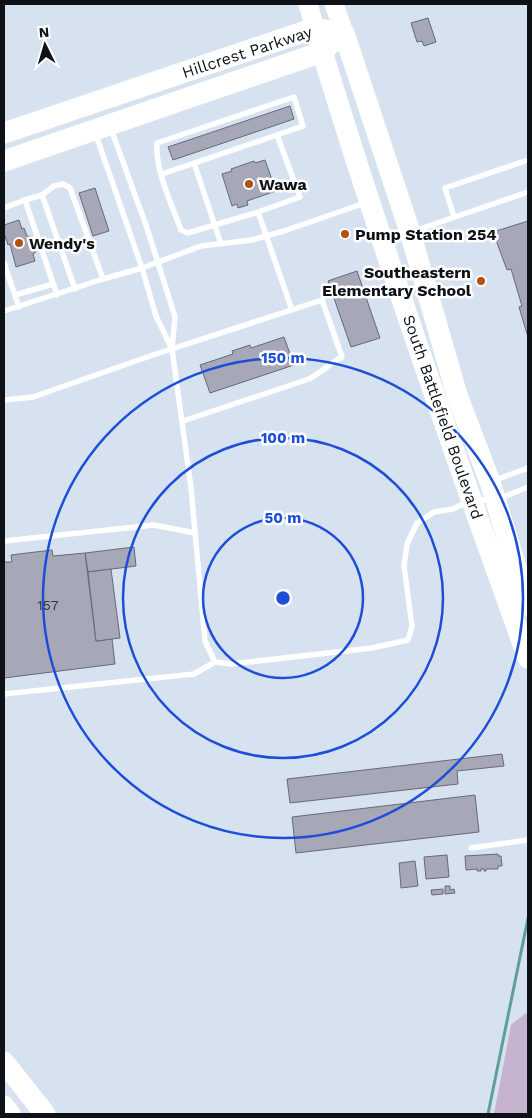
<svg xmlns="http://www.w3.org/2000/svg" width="532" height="1118" font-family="'Work Sans',sans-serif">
	<rect width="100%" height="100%" fill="#d6e2ef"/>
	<polygon fill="#c5b3d0" points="526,1013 528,1015 528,1114 494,1114 511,1025"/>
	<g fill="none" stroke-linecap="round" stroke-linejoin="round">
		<polyline stroke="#5e9f99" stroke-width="3" points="488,1114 528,918"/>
	</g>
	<g fill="#a7a8b7" stroke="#676977">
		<polygon points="428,18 436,42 424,46 422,41 417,42 411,23"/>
		<polygon points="290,106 294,119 173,160 168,147"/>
		<polygon points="265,160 276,191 247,201 248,205 238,208 237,204 232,206 222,174 232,171 231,169 254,161 255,163"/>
		<polygon points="95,188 109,231 93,236 79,193"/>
		<polygon points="19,220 22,229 24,228 27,236 31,237 32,241 30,244 31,250 35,249 36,252 33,254 35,261 16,267 10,244 8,245 4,233 4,225"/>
		<polygon points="528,221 528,337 519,307 522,306 511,269 507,270 493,232"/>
		<polygon points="347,229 349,237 342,239 340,232"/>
		<polygon points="357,271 380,338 351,347 328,281"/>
		<polygon points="284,337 294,365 210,393 200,365 233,354 232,351 250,345 251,348"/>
		<polygon points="134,547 136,566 88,572 85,553"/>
		<polygon points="52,550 53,556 85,553 96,641 112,639 115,664 4,678 4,562 12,562 11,555"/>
		<polygon points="111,569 120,638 96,641 88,572"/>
		<polygon points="502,754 504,766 457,771 458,784 290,803 287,779"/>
		<polygon points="475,795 479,832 296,853 292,817"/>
		<polygon points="498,854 498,856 501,856 502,866 498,866 498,869 486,869 486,871 484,871 484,869 481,869 481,871 477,871 477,869 466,870 465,856"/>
		<polygon points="447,855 449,877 426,879 424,857"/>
		<polygon points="415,861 418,886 401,888 399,863"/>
		<polygon points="445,886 450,886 450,890 454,889 455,893 445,894"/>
		<polygon points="443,889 443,894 432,895 431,890"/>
	</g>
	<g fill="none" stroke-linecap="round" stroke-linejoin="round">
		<g stroke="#fff" stroke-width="5.5">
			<polyline points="111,129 147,228 175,317 172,349 191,488 205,641 215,662 231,664 372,648 408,640 412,626 404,566 407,544 417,523 434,512 453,509 469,501"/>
			<polyline points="96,135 142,268 156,316 171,347"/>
			<polyline points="194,163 221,244"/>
			<polyline points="162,174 277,135"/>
			<polyline points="42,195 54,186 63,184 70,188 103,279"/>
			<polyline points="25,200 42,195 75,289"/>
			<polyline points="4,208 25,200 57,295"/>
			<path d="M258,212L188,233L181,230C172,205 155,170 157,143L294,97L303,126L277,135L300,197L258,212L292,310"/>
			<polyline points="454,217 445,188 528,160"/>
			<polyline points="414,231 528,192"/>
			<polyline points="386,240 406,234"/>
			<polyline points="4,263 19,307"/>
			<polyline points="15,295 53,284"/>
			<polyline points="4,311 103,279 142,268 201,246 252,240 284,231 365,203"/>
			<path d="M4,400L33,397L150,356L322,300L342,357C330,363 321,373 309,379L183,421"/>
			<polyline points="493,481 528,468"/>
			<polyline points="476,500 496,500 528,487"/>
			<polyline points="4,541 154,525 195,533"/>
			<polyline points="4,694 194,674 215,662"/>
			<polyline points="471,848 528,840"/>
		</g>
		<g stroke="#fff" stroke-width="19">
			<polyline points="308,4 315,28"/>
			<polyline points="334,4 344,33"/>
		</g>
		<g stroke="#fff" stroke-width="21">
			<path d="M315,28C379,241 453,450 528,658"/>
			<polyline points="344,33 410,232 457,395 490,482 528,606"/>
			<polyline points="4,133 315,28 329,31"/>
			<polyline points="4,161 322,52 332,43"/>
			<polyline points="4,1062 45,1114"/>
			<polyline points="4,1106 10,1114"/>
		</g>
	</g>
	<g fill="none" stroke="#1d4ed8" stroke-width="2.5">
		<circle cx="283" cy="598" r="80"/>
		<circle cx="283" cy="598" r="160"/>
		<circle cx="283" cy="598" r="240"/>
	</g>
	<g fill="#b35112" stroke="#fff" stroke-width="2">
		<circle cx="249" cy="184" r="5"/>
		<circle cx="345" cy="234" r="5"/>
		<circle cx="19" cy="243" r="5"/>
		<circle cx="481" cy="281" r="5"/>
	</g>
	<g text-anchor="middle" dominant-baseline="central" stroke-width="5" stroke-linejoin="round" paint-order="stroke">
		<g font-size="14" fill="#34383e">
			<text x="48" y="605">157</text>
		</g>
		<g font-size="16" fill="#0e1216" stroke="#fff">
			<text transform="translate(247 52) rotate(-18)">Hillcrest Parkway</text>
			<text transform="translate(443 417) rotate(71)">South Battlefield Boulevard</text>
		</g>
		<g font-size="16" font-weight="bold" fill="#0e1216" stroke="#fff" text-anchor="start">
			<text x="259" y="184">Wawa</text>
			<text x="355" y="234">Pump Station 254</text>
			<text x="29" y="243">Wendy's</text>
			<text x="471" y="272" text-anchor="end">Southeastern<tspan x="471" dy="18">Elementary School</tspan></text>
		</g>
	</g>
	<circle cx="283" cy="598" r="8" fill="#1d4ed8" stroke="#fff" stroke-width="2.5"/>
	<g font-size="15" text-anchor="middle" font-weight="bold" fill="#1d4ed8" stroke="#fff" stroke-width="5" stroke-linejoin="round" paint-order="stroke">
		<text x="283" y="363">150 m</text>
		<text x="283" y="443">100 m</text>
		<text x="283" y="523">50 m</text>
	</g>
	<rect width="532" height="1118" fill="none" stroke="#0e1216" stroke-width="10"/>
	<g transform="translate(45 45) rotate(355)" stroke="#ffffff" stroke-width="4" paint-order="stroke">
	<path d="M0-4L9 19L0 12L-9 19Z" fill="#0e1216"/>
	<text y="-8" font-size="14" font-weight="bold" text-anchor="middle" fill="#0e1216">N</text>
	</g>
</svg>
